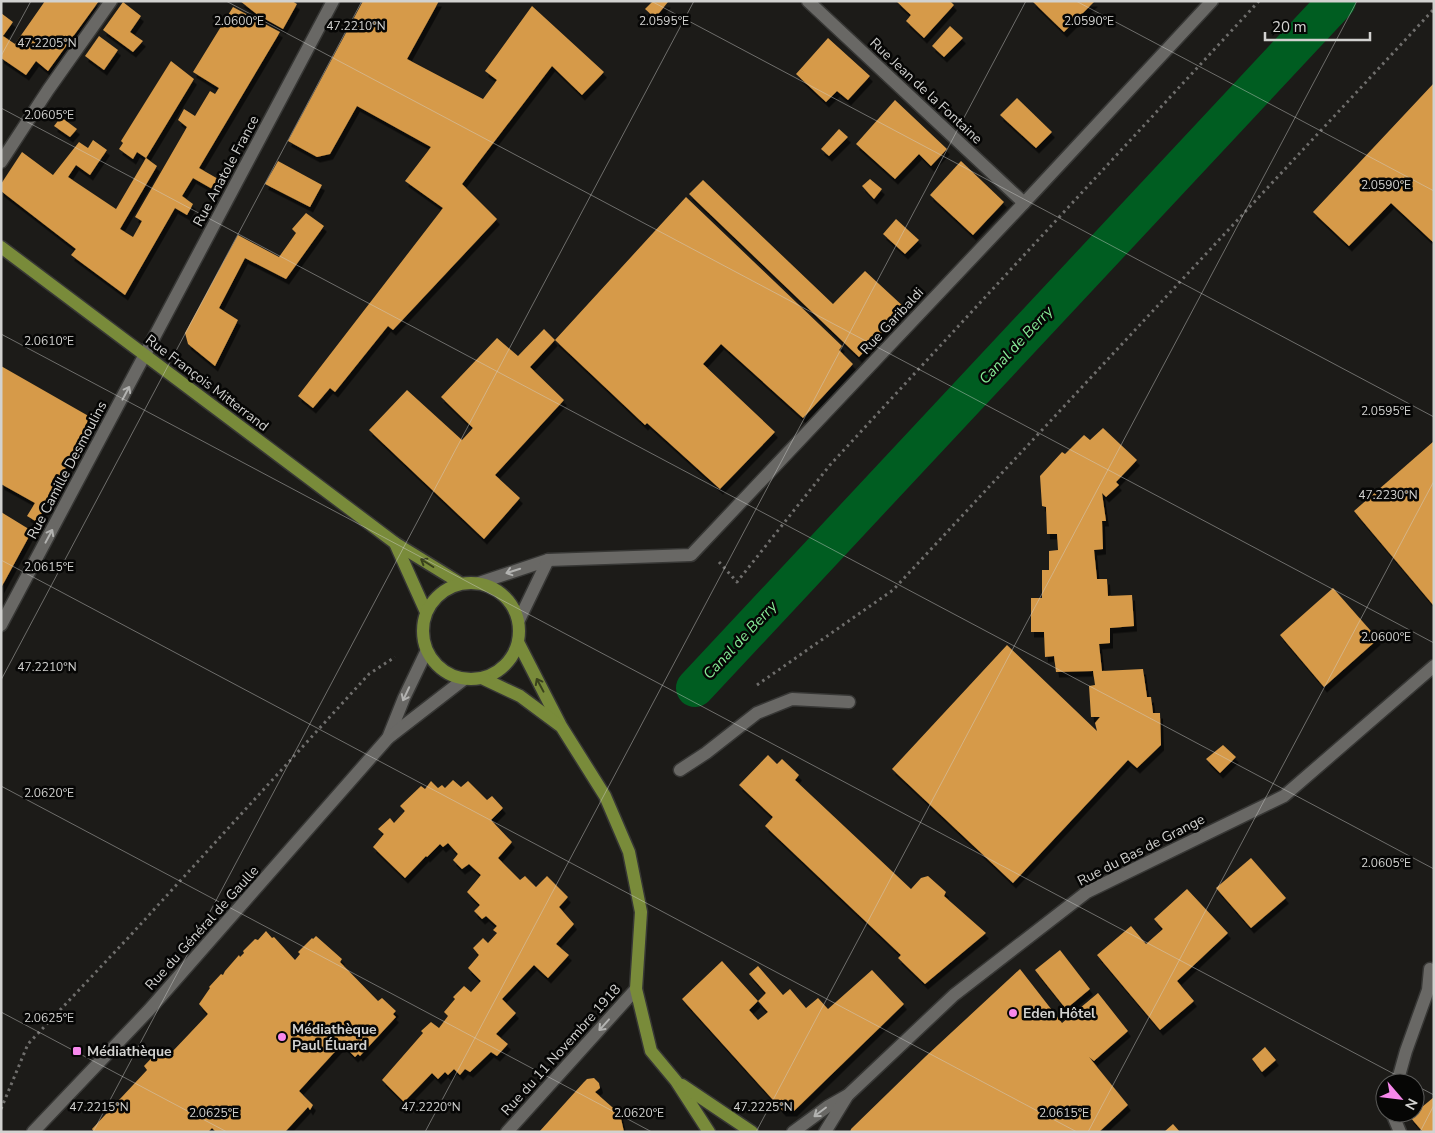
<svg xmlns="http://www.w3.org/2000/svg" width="1435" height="1133" font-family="'Nunito Sans',sans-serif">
	<defs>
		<filter id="shadow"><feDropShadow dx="3" dy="5.5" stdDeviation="0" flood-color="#0009"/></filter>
	</defs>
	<rect width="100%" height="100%" fill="#1c1b18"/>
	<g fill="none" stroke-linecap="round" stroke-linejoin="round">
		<polyline stroke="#005d21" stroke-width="38" points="695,688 1337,1"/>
	</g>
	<g fill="#d69a49" filter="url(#shadow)">
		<polygon points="45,1 99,1 48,71 36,61 26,75 1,58 1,13 13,22 3,36 15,44"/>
		<polygon points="240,1 292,1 297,4 283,29 258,15"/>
		<polygon points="363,1 439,1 407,59 483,99 497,80 485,71 532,6 604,72 582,95 552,66 462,184 497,219 393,330 388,326 335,392 330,388 313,408 298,396 443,208 405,181 431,147 357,106 330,154 317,157 288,141"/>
		<polygon points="653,1 668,2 655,18 645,9"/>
		<polygon points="896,1 950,1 954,5 924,38 906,21 911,15"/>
		<polygon points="1032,1 1095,1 1064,32"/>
		<polygon points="123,2 141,16 130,32 143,41 133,52 103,30"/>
		<polygon points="233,7 280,32 199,168 220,180 214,190 193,178 182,196 193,204 187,215 175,208 125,295 71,255 76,249 1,191 1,184 22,152 53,175 79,142 88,148 93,140 107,150 98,163 90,175 76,165 68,177 116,209 146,158 137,152 133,159 119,149 123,143 121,141 171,61 194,79 146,158 157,166 120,229 133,237 142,221 135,217 187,127 178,120 184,109 195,116 210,91 215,94 219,88 193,72"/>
		<polygon points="950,26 963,38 944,57 932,46"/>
		<polygon points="99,36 118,50 104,70 85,56"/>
		<polygon points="828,38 870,76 848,100 837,91 826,102 796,74"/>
		<polygon points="1434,83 1434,243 1391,203 1349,246 1313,212"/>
		<polygon points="1017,98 1052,132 1036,148 1000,115"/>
		<polygon points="895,100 947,149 931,166 919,154 895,179 856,144"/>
		<polygon points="61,117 77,129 70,137 54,126"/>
		<polygon points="839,129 848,137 829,156 821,149"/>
		<polygon points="278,161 322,185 310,207 265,184"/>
		<polygon points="961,161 1004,202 973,235 930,195"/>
		<polygon points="870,179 882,189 874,199 862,186"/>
		<polygon points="703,180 833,304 865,271 905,308 859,357 689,194"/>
		<polygon points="686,197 842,346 839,350 853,364 803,418 721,344 703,364 775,432 720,489 647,423 645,425 555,340"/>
		<polygon points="306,213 324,226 286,279 245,258 219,308 238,320 215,366 188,344 185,333 238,235 279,257 296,233 292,229"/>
		<polygon points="896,219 919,240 905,254 883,234"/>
		<polygon points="544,329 555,340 530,367 564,400 495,475 520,498 484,539 369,430 407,390 462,440 473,428 441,397 497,338 518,356"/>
		<polygon points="1,366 92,418 37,522 27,516 35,503 1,484"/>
		<polygon points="1103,428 1137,460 1116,482 1119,485 1106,497 1102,493 1106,521 1102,521 1103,549 1094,550 1097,579 1107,579 1108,596 1132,595 1134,626 1110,628 1110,643 1099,644 1102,671 1143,669 1147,697 1151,697 1153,713 1160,713 1161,745 1137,768 1128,760 1013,883 892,769 1007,645 1097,731 1095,723 1100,717 1091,717 1089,686 1095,685 1093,671 1056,672 1054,656 1045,657 1044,632 1031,632 1031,598 1042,598 1042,570 1049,570 1049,551 1058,550 1057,534 1047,534 1046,507 1042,506 1040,476 1062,452 1065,454 1084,435 1090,440"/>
		<polygon points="1434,441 1434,606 1354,511"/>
		<polygon points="1,512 32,531 1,588"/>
		<polygon points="1333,588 1378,639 1324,687 1280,635"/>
		<polygon points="1223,745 1236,757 1220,773 1206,759"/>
		<polygon points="768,755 777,764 782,759 799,775 795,780 911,889 921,878 928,876 946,892 944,896 986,933 925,984 898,958 901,955 765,826 773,817 739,785"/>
		<polygon points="453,780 461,787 468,781 487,800 492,796 503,808 491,820 512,842 498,858 520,880 525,876 536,887 547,876 568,897 559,907 574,924 556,944 569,955 548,978 534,965 502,999 516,1013 496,1034 508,1044 497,1056 491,1052 470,1072 465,1069 460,1075 454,1069 448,1075 445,1072 438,1079 432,1073 404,1102 382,1080 423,1033 421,1031 431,1022 439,1028 448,1016 444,1012 455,999 453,997 464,986 471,992 481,981 468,968 479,955 473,948 483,938 488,943 497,933 493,930 497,926 486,916 482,919 474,911 480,905 467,892 481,875 469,864 462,869 453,860 458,854 448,843 443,847 440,844 427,857 426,856 405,878 373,847 384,834 378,829 390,818 394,823 405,811 400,806 421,786 425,789 431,781 438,788 442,785 445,788"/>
		<polygon points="1251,858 1286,898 1251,928 1216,888"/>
		<polygon points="1187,889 1228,933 1177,981 1194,1001 1160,1030 1097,955 1131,926 1146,944 1163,929 1154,919"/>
		<polygon points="266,931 272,938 274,937 295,960 300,954 298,952 312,938 313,939 316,936 342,959 340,962 378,1001 382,998 396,1011 393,1014 396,1017 360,1056 358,1054 355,1057 342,1044 299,1091 313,1105 310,1110 308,1107 285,1132 216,1132 212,1128 208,1132 94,1132 92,1129 147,1070 144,1066 162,1047 164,1050 168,1048 172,1052 208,1014 199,1004 210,988 209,987 221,974 223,975 225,971 239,955 240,957 244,953 243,951 255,939 258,940"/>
		<polygon points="1060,950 1090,989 1066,1009 1035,970"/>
		<polygon points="722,961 758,1001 749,1010 758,1020 768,1012 758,1001 766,993 749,974 758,966 783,995 790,989 806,1008 818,998 828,1009 872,970 904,1004 794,1111 783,1111 682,999"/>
		<polygon points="1020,969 1062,1023 1098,993 1128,1031 1094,1061 1089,1057 1128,1105 1099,1132 850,1132 851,1129 925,1057"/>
		<polygon points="1265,1047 1276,1060 1262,1072 1252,1059"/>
		<polygon points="594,1078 599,1083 600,1088 595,1092 620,1114 624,1132 539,1132 584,1082 587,1079"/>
		<polygon points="1434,1097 1434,1132 1423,1132 1410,1117"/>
		<polygon points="1173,1124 1180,1132 1164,1132"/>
	</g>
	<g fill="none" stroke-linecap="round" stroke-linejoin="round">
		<g stroke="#373735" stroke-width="15">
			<g id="lane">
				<polyline points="1,162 48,90 111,1"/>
				<polyline points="680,770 706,753 757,713 792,699 849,702"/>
				<polyline points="1397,1083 1406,1051 1428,990 1430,969"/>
				<polyline points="1392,1113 1400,1132"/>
			</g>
		</g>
		<g stroke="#373735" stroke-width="15">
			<g id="street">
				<polyline points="808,1 1024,203"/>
				<polyline points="479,583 548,560 691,555 1024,203 1212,1"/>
				<polyline points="519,620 548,560"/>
				<polyline points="1,625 333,1"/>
				<polyline points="388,738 404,698 426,652"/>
				<polyline points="33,1132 149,1010 388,738 463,680"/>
				<polyline points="507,1132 636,989"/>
				<polyline points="793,1132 827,1107 848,1095 954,995 1087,892 1284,796 1434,666"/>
				<polyline points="825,1132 847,1096"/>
			</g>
		</g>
		<g stroke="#373735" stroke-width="15">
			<g id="primary">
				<polyline points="1,247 395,543 460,583"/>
				<polyline points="395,543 426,612"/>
				<circle cx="471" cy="631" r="48"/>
				<polyline points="519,644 561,726 605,796 629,852 641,912 636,989 651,1051 676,1081 709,1132"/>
				<polyline points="484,679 520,696 559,725"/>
				<polyline points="682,1085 752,1132"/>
			</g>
		</g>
		<g stroke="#6f6e6c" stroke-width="3" stroke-dasharray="2.5 4" stroke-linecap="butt">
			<polyline points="719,562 737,582 830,465 1259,1"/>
			<polyline points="757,685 893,590 1434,9"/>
			<polyline points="1,1109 28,1044 128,938 369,674 395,657"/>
		</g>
		<use href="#lane" stroke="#696865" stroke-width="12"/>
		<use href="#street" stroke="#696865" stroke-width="12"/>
		<use href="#primary" stroke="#798b3a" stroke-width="12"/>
	</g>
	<defs><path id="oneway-shaft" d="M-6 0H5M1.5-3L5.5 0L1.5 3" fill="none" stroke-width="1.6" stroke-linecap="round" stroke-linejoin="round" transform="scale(1.25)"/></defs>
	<g stroke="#b2b2b0">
		<use href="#oneway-shaft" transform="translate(126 393) rotate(-62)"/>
		<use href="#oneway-shaft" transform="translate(49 536) rotate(-62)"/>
		<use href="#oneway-shaft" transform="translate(513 571) rotate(162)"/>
		<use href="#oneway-shaft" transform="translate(406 694) rotate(115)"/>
		<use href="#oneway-shaft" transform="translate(604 1025) rotate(132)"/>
		<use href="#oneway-shaft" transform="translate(820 1112) rotate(143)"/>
	</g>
	<g stroke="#3a421d">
		<use href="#oneway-shaft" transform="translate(427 563) rotate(-148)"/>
		<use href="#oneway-shaft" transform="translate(540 685) rotate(-118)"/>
	</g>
	<path fill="none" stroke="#d2d2d0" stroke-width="1" stroke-opacity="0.45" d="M226,1L1434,643M651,1L1434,417M1076,1L1434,191M1,56L31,1M1,108L1434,869M1,334L1411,1083M1,560L1077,1132M1,680L362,1M1,786L652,1132M1,1012L227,1132M1415,1085L1434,1095M93,1132L694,1M425,1132L1026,1M756,1132L1357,1M1088,1132L1434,481M1420,1132L1434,1105"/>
	<g fill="#f788ec" stroke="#060605" stroke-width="2">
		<circle cx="1013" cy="1013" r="5"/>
		<circle cx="282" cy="1037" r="5"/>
		<rect x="72" y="1046" width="10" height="10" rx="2.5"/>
	</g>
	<g text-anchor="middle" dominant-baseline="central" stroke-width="5" stroke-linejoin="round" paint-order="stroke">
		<g font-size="14" fill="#d2d2d0" stroke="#060605">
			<text transform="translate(926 91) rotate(43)">Rue Jean de la Fontaine</text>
			<text transform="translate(226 171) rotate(-62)">Rue Anatole France</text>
			<text transform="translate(892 321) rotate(-47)">Rue Garibaldi</text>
			<text transform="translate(207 383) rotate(37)">Rue François Mitterrand</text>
			<text transform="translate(67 470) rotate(-62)">Rue Camille Desmoulins</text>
			<text transform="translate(1141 850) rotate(-27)">Rue du Bas de Grange</text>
			<text transform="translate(202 928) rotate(-48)">Rue du Général de Gaulle</text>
			<text transform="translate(561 1050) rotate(-48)">Rue du 11 Novembre 1918</text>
		</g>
		<g font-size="14" font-weight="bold" fill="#d2d2d0" stroke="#060605" text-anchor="start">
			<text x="1023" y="1013">Eden Hôtel</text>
			<text x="292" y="1029">Médiathèque<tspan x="292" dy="16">Paul Éluard</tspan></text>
			<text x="87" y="1051">Médiathèque</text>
		</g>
		<g font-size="15" font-style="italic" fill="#88ed98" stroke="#060605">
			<text transform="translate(1016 345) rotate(-47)">Canal de Berry</text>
			<text transform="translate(740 640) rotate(-47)">Canal de Berry</text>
		</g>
	</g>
	<g font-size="12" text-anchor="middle" fill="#d2d2d0" stroke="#060605" stroke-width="5" stroke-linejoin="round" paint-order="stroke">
		<text x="239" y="25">2.0600°E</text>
		<text x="664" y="25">2.0595°E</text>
		<text x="1089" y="25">2.0590°E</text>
		<text x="356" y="30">47.2210°N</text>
		<text x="47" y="47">47.2205°N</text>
		<text x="49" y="119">2.0605°E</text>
		<text x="1386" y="189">2.0590°E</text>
		<text x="49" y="345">2.0610°E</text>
		<text x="1386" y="415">2.0595°E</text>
		<text x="1388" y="499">47.2230°N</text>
		<text x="49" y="571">2.0615°E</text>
		<text x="1386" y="641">2.0600°E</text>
		<text x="47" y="671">47.2210°N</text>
		<text x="49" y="797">2.0620°E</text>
		<text x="1386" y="867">2.0605°E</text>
		<text x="49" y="1022">2.0625°E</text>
		<text x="99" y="1111">47.2215°N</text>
		<text x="431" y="1111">47.2220°N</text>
		<text x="763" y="1111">47.2225°N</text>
		<text x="214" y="1117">2.0625°E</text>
		<text x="639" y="1117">2.0620°E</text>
		<text x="1064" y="1117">2.0615°E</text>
	</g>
	<rect width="1435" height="1133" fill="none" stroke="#d2d2d0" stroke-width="5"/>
	<g transform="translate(1400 1098) rotate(118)"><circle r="24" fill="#060605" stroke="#585856"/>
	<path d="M0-4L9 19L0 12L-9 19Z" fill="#f788ec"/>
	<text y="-8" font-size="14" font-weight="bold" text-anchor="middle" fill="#d2d2d0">N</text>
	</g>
	<path d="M1265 32v8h105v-8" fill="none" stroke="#d2d2d0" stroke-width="2.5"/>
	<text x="1272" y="32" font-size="15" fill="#d2d2d0" stroke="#060605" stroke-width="4" paint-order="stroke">20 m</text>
</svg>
